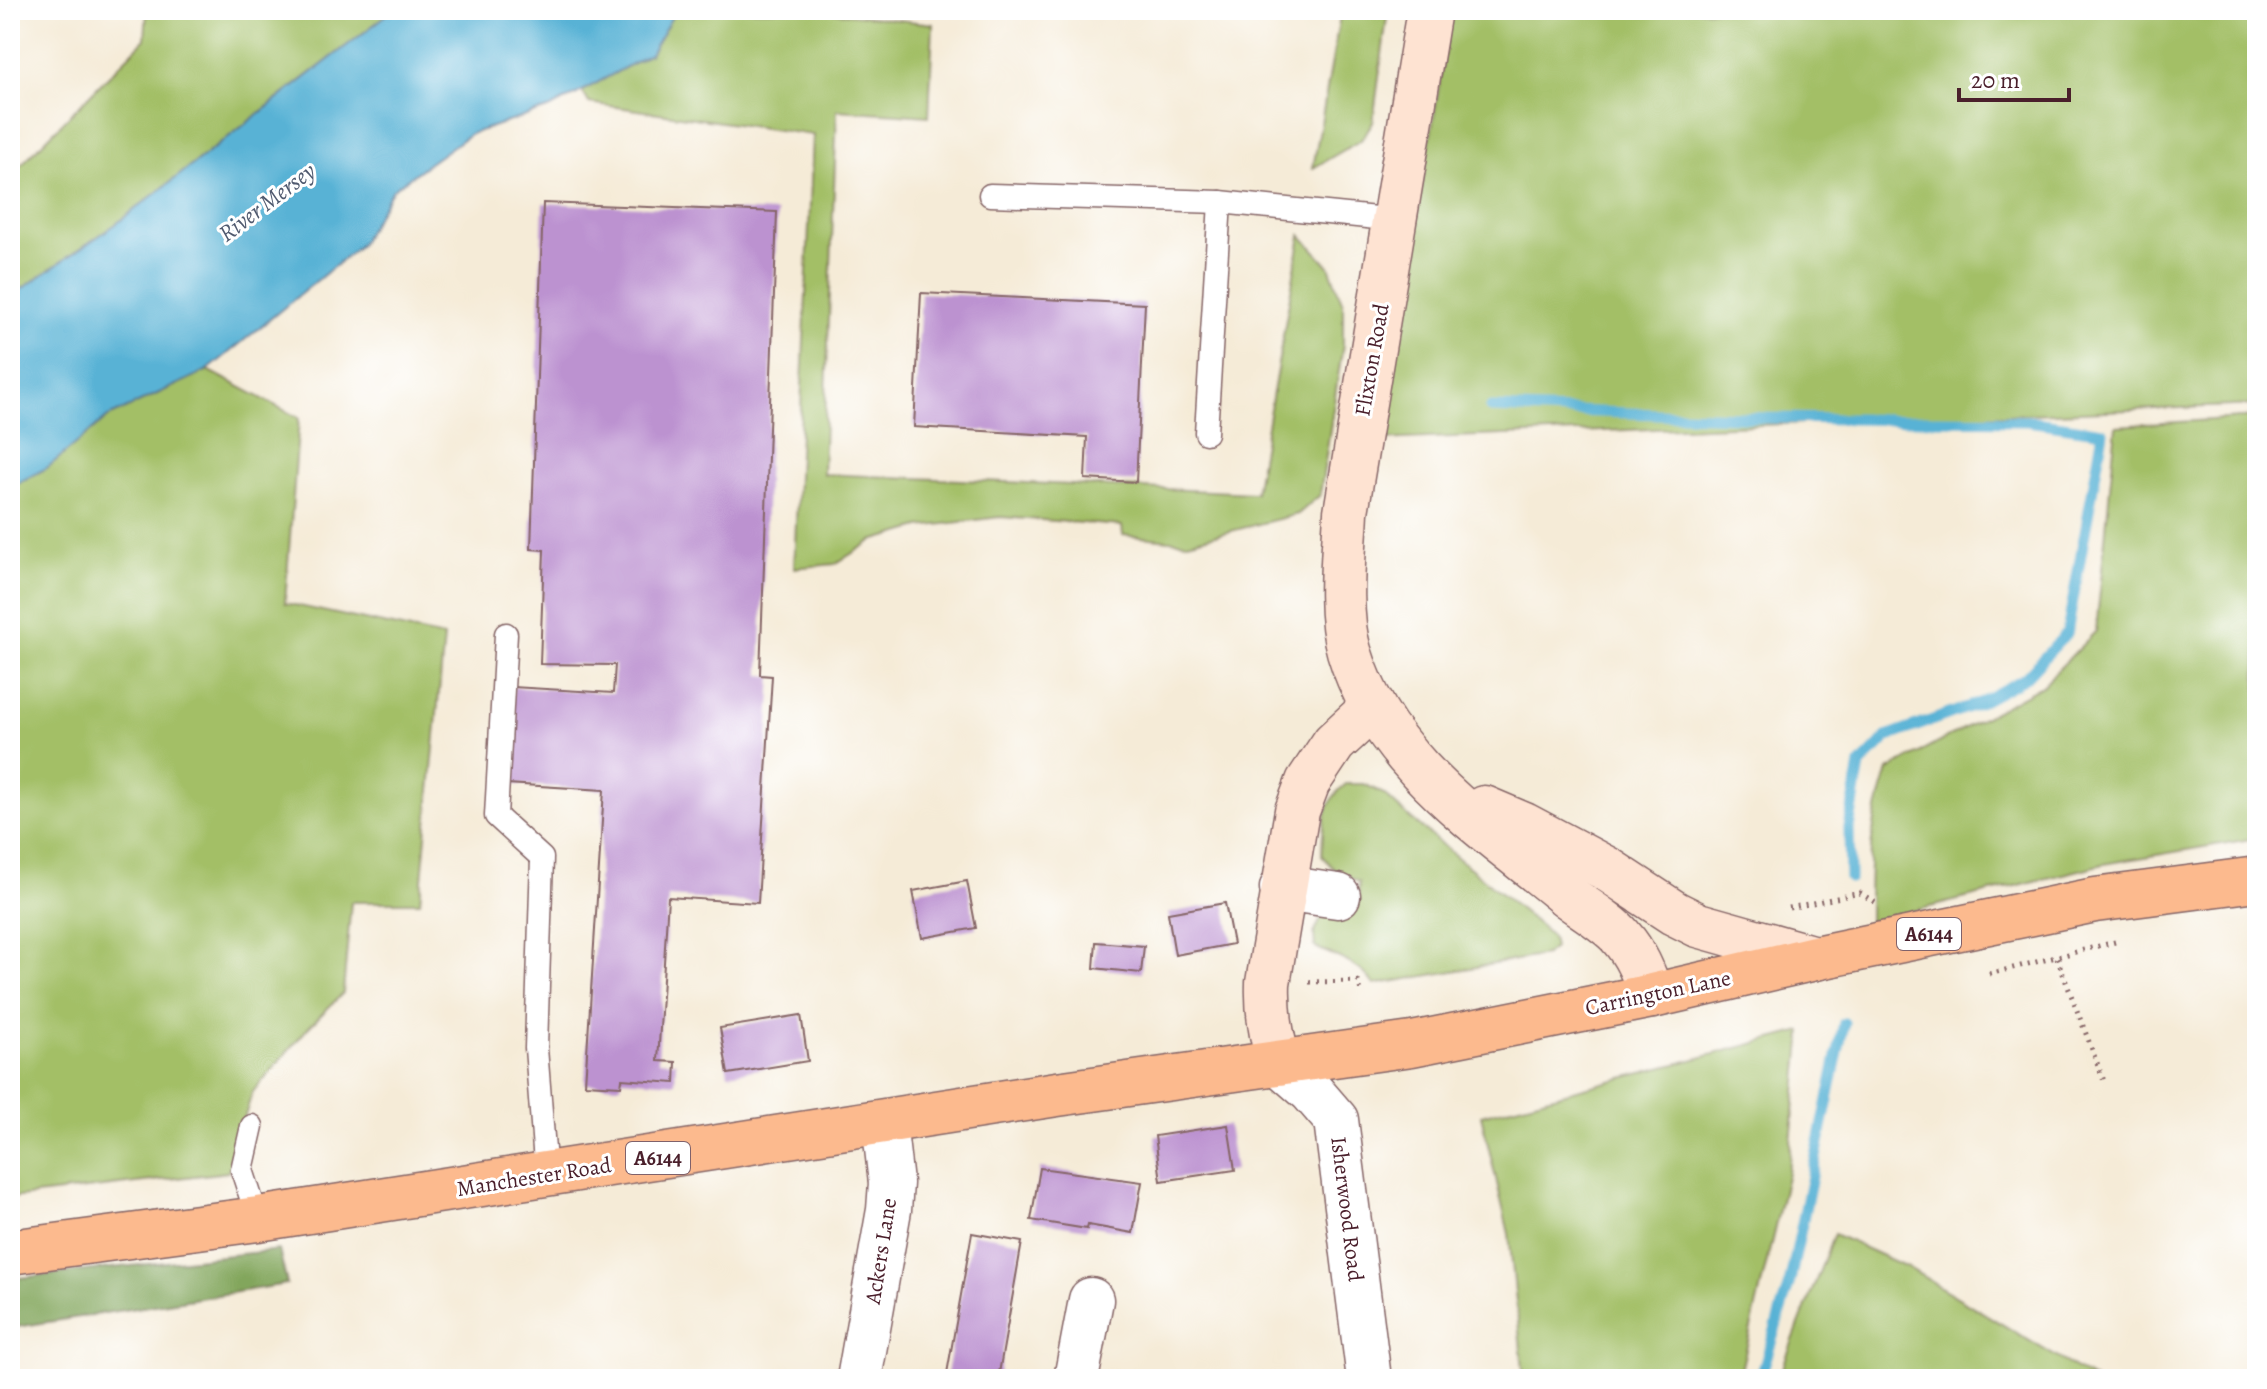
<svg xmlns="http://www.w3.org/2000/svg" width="2267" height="1389" font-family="Alegreya,serif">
	<rect width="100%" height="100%" fill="#fff"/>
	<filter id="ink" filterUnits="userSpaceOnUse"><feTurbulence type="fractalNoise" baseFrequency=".0125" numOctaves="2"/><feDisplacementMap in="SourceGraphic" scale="16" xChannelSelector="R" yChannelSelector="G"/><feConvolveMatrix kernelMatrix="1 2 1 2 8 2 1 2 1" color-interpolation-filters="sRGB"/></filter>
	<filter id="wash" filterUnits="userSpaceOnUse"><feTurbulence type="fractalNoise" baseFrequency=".006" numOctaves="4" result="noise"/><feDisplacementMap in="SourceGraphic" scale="32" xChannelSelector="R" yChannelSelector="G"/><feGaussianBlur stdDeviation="1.8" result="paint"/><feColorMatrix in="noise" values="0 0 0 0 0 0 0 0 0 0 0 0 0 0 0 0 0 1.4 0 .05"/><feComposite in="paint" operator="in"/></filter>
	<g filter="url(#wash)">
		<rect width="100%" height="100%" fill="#f5ebd7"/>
		<g fill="#a3bf66" stroke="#766f48" stroke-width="2">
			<polygon points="147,10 393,10 116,224 10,297 10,176 145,39"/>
			<polygon points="676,10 814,10 933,24 929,116 837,110 823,474 1255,493 1301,235 1329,266 1343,304 1343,344 1320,495 1298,514 1188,542 1123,535 1122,526 1000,517 920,527 872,541 835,564 794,568 813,135 589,103 582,91 650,54"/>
			<polygon points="1341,10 1388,10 1373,122 1361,140 1313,168"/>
			<polygon points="1452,10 2257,10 2257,405 1379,440"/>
			<polygon points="208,370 299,418 285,603 444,637 420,902 351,902 343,993 307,1029 252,1093 228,1172 10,1198 10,487 47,468 108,417"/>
			<path d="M2257,417V838L2104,864L1869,922C1869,864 1869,826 1888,770L2042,686L2096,631L2116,426Z"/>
			<path d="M1346,784H1364L1384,794L1411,819L1545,930L1552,937L1554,948L1545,955L1374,985C1361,964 1336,957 1315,947L1314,934L1322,916L1358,903L1359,882L1334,869L1322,856C1323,828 1322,802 1346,784Z"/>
			<polygon points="1802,1031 1788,1172 1739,1379 1524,1379 1509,1234 1481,1115"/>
			<polygon points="1834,1234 1907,1267 2093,1379 1778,1379"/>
		</g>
		<polygon fill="#82a65b" stroke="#666243" stroke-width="2" points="279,1250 287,1284 10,1328 10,1279"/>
		<polygon fill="#58b2d5" stroke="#516880" stroke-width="2" points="393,10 676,10 650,54 551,108 470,134 393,189 359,246 208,370 108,417 47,468 10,487 10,297 116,224"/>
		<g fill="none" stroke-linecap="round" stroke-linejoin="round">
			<g stroke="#58b2d5" stroke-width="11">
				<polyline points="1491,408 1767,418 2028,421 2103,432 2067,633 2025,678 1979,703 1887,737 1860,765 1849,828 1850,878"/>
				<polyline points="1760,1379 1790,1281 1844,1023"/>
			</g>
		</g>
		<g id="blocks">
			<g fill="#bc92d0">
				<polygon points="543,203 777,212 760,673 760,675 772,676 758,903 668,897 658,1061 676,1062 675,1083 622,1079 621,1086 585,1084 604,790 507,784 513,687 613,693 615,665 540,664 544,550 531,549"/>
				<polygon points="921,293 1145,304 1136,482 1085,479 1087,437 914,427"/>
				<polygon points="967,881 976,928 922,938 913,891"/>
				<polygon points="1225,903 1233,944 1175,955 1168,913"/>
				<polygon points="1096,942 1144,946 1141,973 1094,968"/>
				<polygon points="801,1015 808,1061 728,1074 720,1028"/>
				<polygon points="1228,1125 1235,1170 1161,1181 1155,1136"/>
				<polygon points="1040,1168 1142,1182 1133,1233 1088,1225 1087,1229 1031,1220"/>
				<polygon points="972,1233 1022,1242 998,1379 946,1379"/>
			</g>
		</g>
	</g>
	<g filter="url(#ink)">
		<use href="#blocks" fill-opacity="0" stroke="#866667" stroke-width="2"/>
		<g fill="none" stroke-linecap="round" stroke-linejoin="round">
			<g stroke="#866667" stroke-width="25">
				<g id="lane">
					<polyline points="990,195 1220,202 1396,220"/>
					<polyline points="1206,433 1220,202"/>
					<polyline points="506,634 496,816 542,858 536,1048 546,1175"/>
					<polyline points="252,1126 242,1170 258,1219"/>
				</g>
			</g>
			<g stroke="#866667" stroke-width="47">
				<g id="street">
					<polyline points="1282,888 1338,896"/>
					<polyline points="1279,1063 1311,1091 1336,1120 1369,1379"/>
					<polyline points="859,1379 889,1210 891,1183 884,1122"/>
					<polyline points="1076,1379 1091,1300"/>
				</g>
			</g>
			<g stroke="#866667" stroke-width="47">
				<g id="secondary">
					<path d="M1429,10L1346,512C1344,555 1337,610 1349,651C1381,759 1477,822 1559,889C1576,904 1608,921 1621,937C1637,955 1644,975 1652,996"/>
					<polyline points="1484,808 1524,825 1607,869 1674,913 1698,925 1815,958"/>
					<path d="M1279,1063C1271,1035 1267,1012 1268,983L1297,811L1308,782L1334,743L1373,707"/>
				</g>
			</g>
			<g stroke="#866667" stroke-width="47">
				<polyline id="primary" points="10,1252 258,1219 1057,1094 1412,1044 1652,996 1815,958 2095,900 2257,879"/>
			</g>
			<g stroke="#866667" stroke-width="5" stroke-dasharray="2 6" stroke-linecap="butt">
				<polyline points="1789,908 1860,893 1878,904"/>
				<polyline points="2057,958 2104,1081"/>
				<polyline points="1989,974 2119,941"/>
				<polyline points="1309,982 1358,981 1361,991"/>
			</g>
			<use href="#lane" stroke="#fff" stroke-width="22"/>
			<use href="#street" stroke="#fff" stroke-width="44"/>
			<use href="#secondary" stroke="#fee3d2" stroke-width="44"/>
			<use href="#primary" stroke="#fcba8e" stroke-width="44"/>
		</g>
	</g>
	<g text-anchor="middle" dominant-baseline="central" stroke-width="6" stroke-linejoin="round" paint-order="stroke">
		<g fill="#fff" stroke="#80626b" stroke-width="2">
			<rect x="1897" y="918" width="64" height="32" rx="6"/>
			<rect x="626" y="1142" width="64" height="32" rx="6"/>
		</g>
		<g font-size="20" font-weight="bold" fill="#4a1f2b">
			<text x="1929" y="934">A6144</text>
			<text x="658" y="1158">A6144</text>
		</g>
		<g font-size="22" fill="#4a1f2b" stroke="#fff">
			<text transform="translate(1372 360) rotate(-80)">Flixton Road</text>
			<text transform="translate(1658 993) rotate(-12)">Carrington Lane</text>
			<text transform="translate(534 1177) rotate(-9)">Manchester Road</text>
			<text transform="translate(1347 1209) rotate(83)">Isherwood Road</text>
			<text transform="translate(881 1251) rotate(-81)">Ackers Lane</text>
		</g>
		<g font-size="24" font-style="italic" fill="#505a6f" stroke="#fff">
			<text transform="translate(267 202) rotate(-37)">River Mersey</text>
		</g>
	</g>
	<rect width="2267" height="1389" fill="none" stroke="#fff" stroke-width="40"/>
	<path d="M1959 88v12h110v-12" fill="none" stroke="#4a1f2b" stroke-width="4"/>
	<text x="1971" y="88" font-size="24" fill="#4a1f2b" stroke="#ffffff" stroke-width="6" paint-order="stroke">20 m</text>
</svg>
